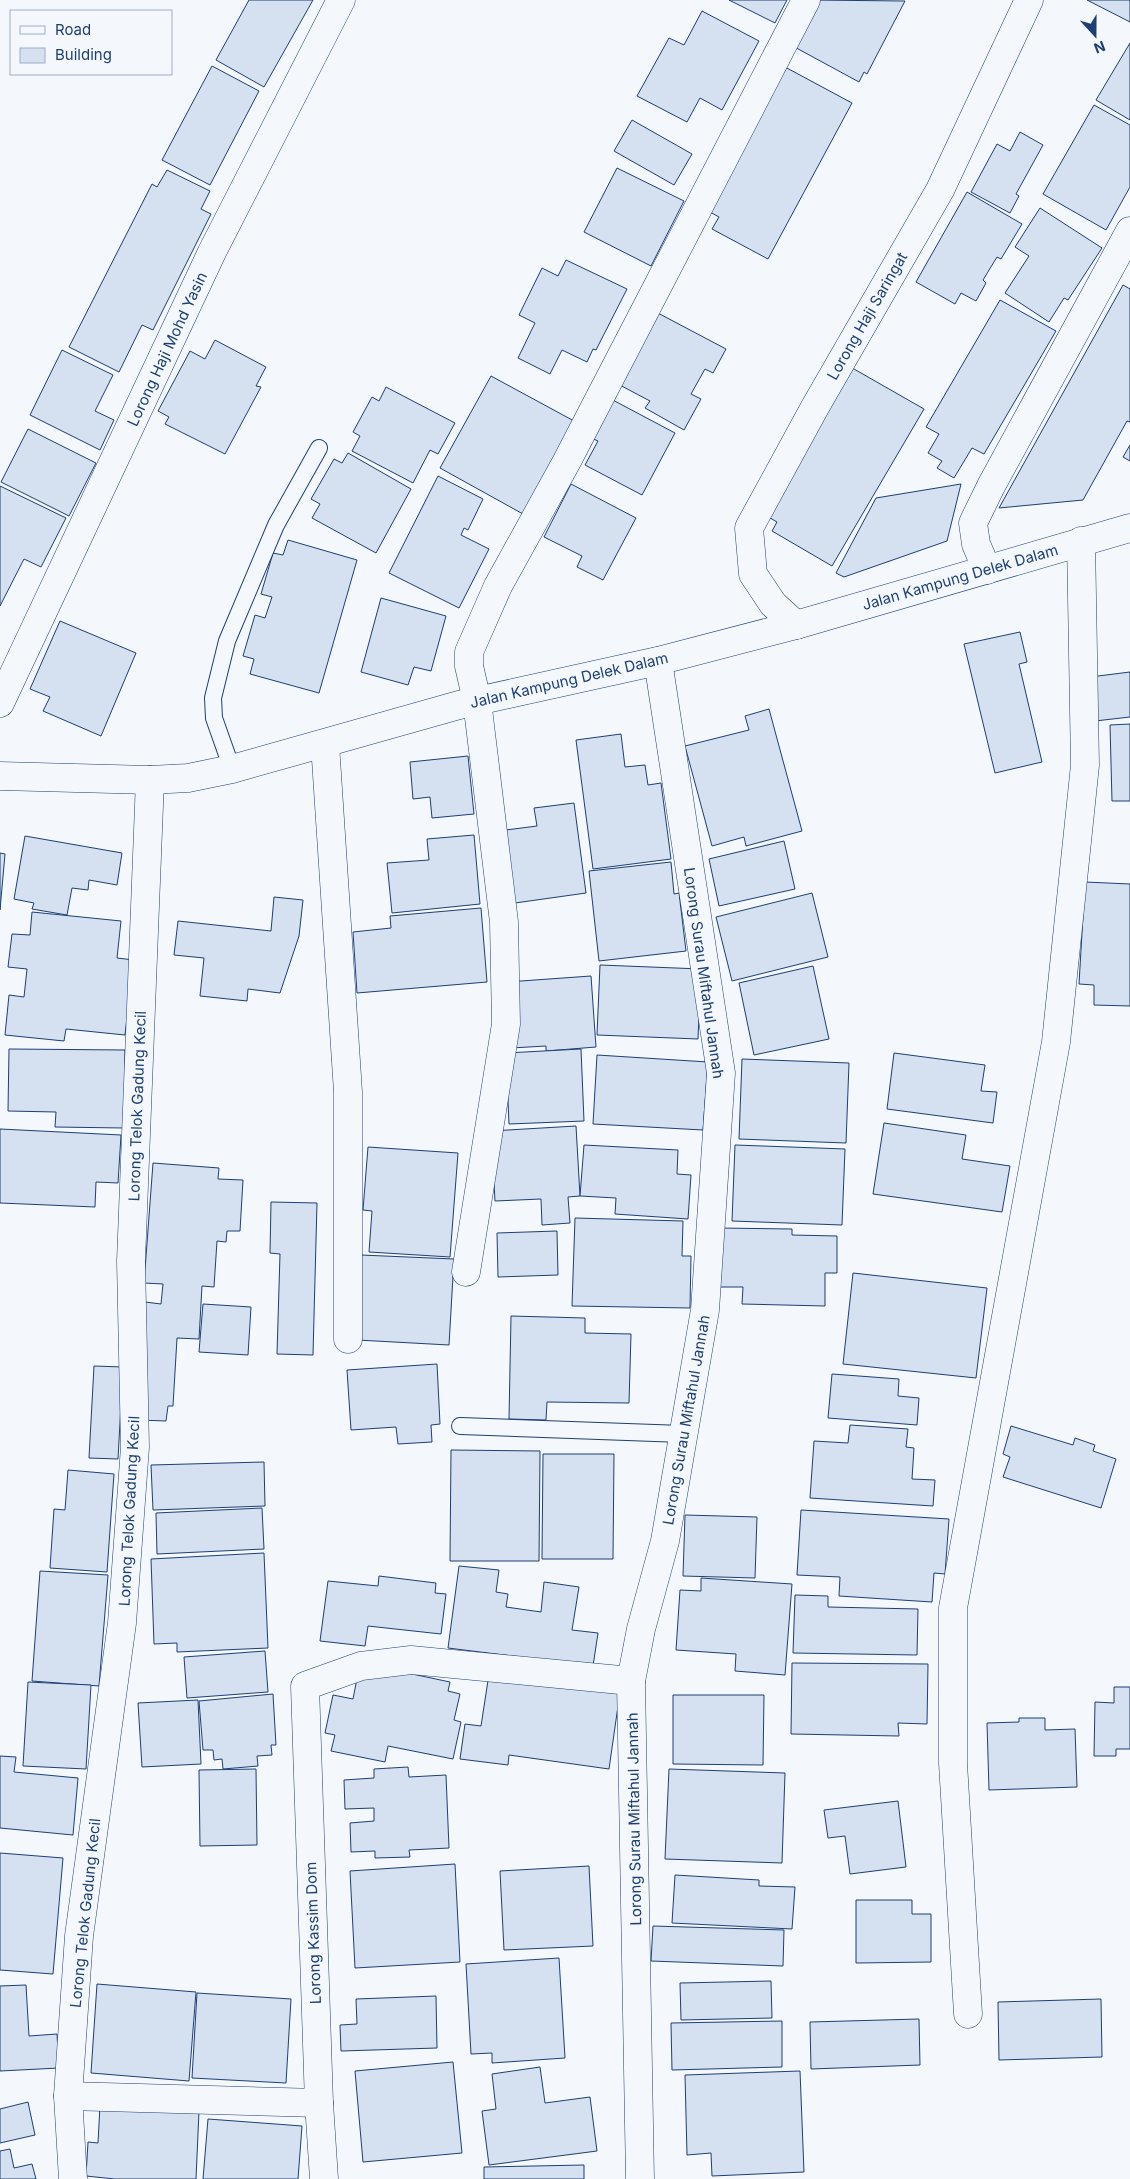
<svg xmlns="http://www.w3.org/2000/svg" width="1130" height="2179" font-family="Inter,sans-serif">
	<rect width="100%" height="100%" fill="#f4f7fb"/>
	<g fill="#d5e0f0" stroke="#1d3f73">
		<polygon points="249,0 313,0 264,87 216,60"/>
		<polygon points="729,0 787,0 775,23"/>
		<polygon points="812,0 905,1 867,74 864,72 859,82 789,44"/>
		<polygon points="1087,0 1130,0 1130,22"/>
		<polygon points="702,11 759,41 722,110 700,98 687,122 637,96 669,38 684,45"/>
		<polygon points="1130,43 1130,120 1096,100"/>
		<polygon points="212,66 259,91 210,185 162,160"/>
		<polygon points="785,67 852,103 768,259 712,229 719,217 708,211"/>
		<polygon points="1094,105 1130,125 1130,187 1106,230 1043,194"/>
		<polygon points="632,120 692,154 674,185 614,151"/>
		<polygon points="1020,132 1043,145 1016,194 1019,196 1010,213 971,192 997,144 1010,151"/>
		<polygon points="617,168 684,201 651,266 584,232"/>
		<polygon points="167,170 210,191 201,209 211,214 153,330 142,325 119,372 69,347 152,184 157,187"/>
		<polygon points="967,192 1022,224 1001,259 997,257 983,280 986,283 976,301 961,293 955,304 916,282"/>
		<polygon points="1040,208 1102,248 1068,300 1064,298 1049,322 1005,293 1029,256 1015,247"/>
		<polygon points="566,260 627,289 596,350 593,349 587,362 562,350 550,374 518,358 535,323 519,315 542,268 558,276"/>
		<polygon points="1123,285 1130,289 1130,422 1127,421 1083,500 999,508"/>
		<polygon points="1000,300 1056,331 984,454 972,448 954,478 937,468 942,461 928,453 939,434 926,427"/>
		<polygon points="654,311 726,349 713,373 705,369 691,394 701,399 684,430 645,408 650,401 616,383"/>
		<polygon points="215,340 266,367 256,386 261,387 225,454 165,424 169,417 158,411 190,351 205,359"/>
		<polygon points="62,350 113,375 95,411 114,420 100,450 30,415"/>
		<polygon points="847,365 924,409 832,566 772,531 777,522 760,512"/>
		<polygon points="491,376 574,421 523,514 440,468"/>
		<polygon points="386,387 455,423 438,454 430,450 413,483 352,451 360,436 353,432 372,397 379,401"/>
		<polygon points="609,398 675,433 642,495 585,465 598,441 589,437"/>
		<polygon points="28,429 96,463 69,516 1,482"/>
		<polygon points="1130,445 1130,461 1123,457"/>
		<polygon points="348,453 411,489 376,553 312,518 320,504 311,499 334,459 342,463"/>
		<polygon points="438,476 483,499 468,530 464,528 461,535 489,549 459,608 389,573"/>
		<polygon points="571,484 636,518 603,580 577,567 582,556 544,537"/>
		<polygon points="961,484 947,541 844,577 836,573 876,498"/>
		<polygon points="0,486 66,518 41,567 24,559 0,606"/>
		<polygon points="288,540 357,560 319,693 250,674 254,659 243,656 255,615 265,618 272,597 261,594 273,553 283,555"/>
		<polygon points="381,598 446,616 431,671 414,667 408,685 361,672"/>
		<polygon points="60,621 136,653 101,736 43,711 50,697 30,689"/>
		<polygon points="1020,632 1027,662 1019,664 1042,762 995,773 964,644"/>
		<polygon points="1130,672 1130,717 1095,721 1090,677"/>
		<polygon points="769,709 802,831 746,846 744,837 712,846 685,746 749,730 745,716"/>
		<polygon points="1130,724 1130,801 1112,801 1110,725"/>
		<polygon points="621,734 625,767 645,765 648,785 661,783 671,859 593,869 576,740"/>
		<polygon points="468,756 474,814 432,818 430,797 413,799 410,762"/>
		<polygon points="574,803 586,893 508,904 498,831 537,826 534,808"/>
		<polygon points="474,835 480,904 392,913 387,863 429,860 427,839"/>
		<polygon points="25,836 122,853 117,885 89,880 88,890 72,888 67,915 32,909 34,903 14,899"/>
		<polygon points="784,841 795,889 719,906 709,859"/>
		<polygon points="0,853 5,854 0,910"/>
		<polygon points="671,862 674,894 679,893 686,951 599,961 589,871"/>
		<polygon points="1085,882 1130,884 1130,1006 1094,1005 1094,985 1079,984"/>
		<polygon points="812,893 828,957 732,981 716,917"/>
		<polygon points="274,897 303,900 299,936 280,993 248,989 247,1001 200,996 204,958 174,955 178,921 271,931"/>
		<polygon points="481,908 487,982 357,993 353,932 391,928 390,916"/>
		<polygon points="32,912 121,921 117,958 134,960 125,1035 66,1029 64,1041 5,1035 9,995 24,997 27,969 8,967 12,934 30,935"/>
		<polygon points="600,965 701,969 698,1039 597,1035"/>
		<polygon points="813,966 829,1039 754,1055 739,983"/>
		<polygon points="591,976 596,1047 546,1051 546,1046 511,1048 507,982"/>
		<polygon points="9,1049 125,1050 124,1128 55,1127 56,1112 8,1111"/>
		<polygon points="581,1049 584,1121 509,1124 506,1053"/>
		<polygon points="894,1053 985,1065 981,1091 997,1092 993,1123 887,1109"/>
		<polygon points="597,1055 708,1062 703,1130 593,1124"/>
		<polygon points="742,1059 849,1063 846,1143 739,1139"/>
		<polygon points="884,1123 966,1135 962,1159 1010,1166 1002,1212 873,1194"/>
		<polygon points="576,1126 580,1196 568,1197 570,1223 542,1225 541,1199 495,1201 491,1131"/>
		<polygon points="0,1129 121,1135 118,1183 96,1182 95,1207 0,1203"/>
		<polygon points="584,1145 678,1150 677,1174 691,1175 688,1219 615,1214 616,1198 580,1196"/>
		<polygon points="735,1145 845,1149 842,1225 732,1221"/>
		<polygon points="368,1147 458,1153 450,1257 369,1252 372,1211 363,1210"/>
		<polygon points="153,1163 219,1168 218,1179 243,1180 240,1231 227,1231 226,1242 217,1241 214,1287 202,1286 199,1339 177,1338 173,1406 168,1406 166,1421 138,1420 145,1302 161,1304 163,1284 144,1283"/>
		<polygon points="271,1202 317,1203 313,1355 277,1354 280,1254 270,1253"/>
		<polygon points="575,1218 683,1221 682,1256 691,1256 690,1308 572,1306"/>
		<polygon points="718,1228 792,1229 792,1235 837,1236 837,1273 825,1273 825,1306 742,1304 743,1287 716,1287"/>
		<polygon points="557,1231 558,1275 498,1277 497,1233"/>
		<polygon points="361,1255 454,1259 449,1345 357,1340"/>
		<polygon points="853,1273 987,1288 976,1378 843,1364"/>
		<polygon points="203,1304 251,1307 248,1355 199,1352"/>
		<polygon points="511,1316 585,1318 585,1333 631,1334 629,1403 547,1402 546,1420 509,1419"/>
		<polygon points="437,1364 440,1424 431,1425 432,1442 398,1444 396,1427 351,1430 347,1370"/>
		<polygon points="94,1366 123,1367 118,1459 89,1458"/>
		<polygon points="832,1374 899,1379 898,1396 919,1398 917,1425 828,1418"/>
		<polygon points="850,1425 908,1429 906,1447 914,1448 912,1479 935,1480 933,1506 810,1498 814,1441 848,1443"/>
		<polygon points="1011,1426 1073,1445 1075,1438 1095,1445 1093,1451 1116,1459 1101,1508 1003,1477 1010,1457 1003,1454"/>
		<polygon points="451,1450 540,1451 539,1561 450,1561"/>
		<polygon points="543,1454 614,1454 613,1559 542,1559"/>
		<polygon points="264,1462 265,1506 153,1510 151,1465"/>
		<polygon points="68,1470 114,1474 107,1572 50,1568 54,1509 65,1510"/>
		<polygon points="262,1508 264,1549 157,1554 156,1513"/>
		<polygon points="801,1510 949,1519 945,1574 934,1573 932,1602 839,1596 840,1577 797,1575"/>
		<polygon points="685,1515 757,1517 755,1578 683,1576"/>
		<polygon points="264,1553 268,1648 177,1652 177,1643 154,1644 151,1559"/>
		<polygon points="459,1566 499,1570 496,1592 508,1594 506,1607 541,1612 544,1582 579,1587 572,1630 598,1633 593,1666 448,1648"/>
		<polygon points="40,1571 108,1575 99,1686 32,1681"/>
		<polygon points="379,1576 436,1583 435,1593 446,1594 441,1634 368,1626 365,1646 320,1641 328,1581 378,1586"/>
		<polygon points="701,1578 792,1584 785,1675 735,1671 736,1654 676,1650 680,1590 701,1591"/>
		<polygon points="795,1595 828,1596 828,1607 918,1609 917,1655 793,1653"/>
		<polygon points="265,1651 268,1692 187,1698 184,1657"/>
		<polygon points="360,1663 450,1682 448,1691 460,1694 454,1720 461,1722 453,1759 388,1746 385,1762 331,1751 335,1735 325,1733 333,1695 353,1699"/>
		<polygon points="792,1663 928,1664 927,1724 898,1723 899,1736 791,1734"/>
		<polygon points="489,1674 620,1692 609,1769 509,1755 508,1765 460,1759 465,1724 481,1726"/>
		<polygon points="28,1682 91,1685 86,1769 23,1766"/>
		<polygon points="1114,1687 1130,1687 1130,1749 1116,1749 1116,1756 1094,1756 1095,1702 1114,1703"/>
		<polygon points="273,1694 276,1745 271,1745 272,1755 257,1756 258,1766 223,1769 222,1759 214,1760 213,1750 203,1750 199,1701"/>
		<polygon points="673,1695 764,1695 763,1765 673,1764"/>
		<polygon points="198,1700 201,1764 142,1767 138,1703"/>
		<polygon points="1019,1718 1045,1718 1045,1730 1075,1729 1077,1787 989,1790 987,1723 1019,1722"/>
		<polygon points="0,1756 16,1757 14,1772 78,1778 73,1835 0,1828"/>
		<polygon points="408,1767 409,1777 446,1775 449,1848 409,1850 410,1857 375,1858 375,1851 351,1852 350,1823 374,1821 374,1808 345,1809 344,1780 374,1778 374,1769"/>
		<polygon points="256,1769 257,1845 200,1846 199,1770"/>
		<polygon points="669,1769 785,1773 782,1863 665,1859"/>
		<polygon points="898,1801 906,1867 850,1874 845,1836 828,1838 824,1810"/>
		<polygon points="0,1853 63,1858 53,1974 0,1970"/>
		<polygon points="455,1864 460,1962 355,1968 350,1871"/>
		<polygon points="589,1866 593,1946 504,1950 500,1871"/>
		<polygon points="675,1875 759,1880 759,1886 795,1887 792,1929 672,1923"/>
		<polygon points="856,1900 912,1900 912,1914 931,1914 931,1962 856,1963"/>
		<polygon points="653,1926 784,1930 783,1966 651,1961"/>
		<polygon points="559,1958 565,2058 492,2063 492,2053 471,2054 466,1964"/>
		<polygon points="771,1981 772,2018 681,2020 680,1983"/>
		<polygon points="97,1984 196,1992 189,2081 91,2073"/>
		<polygon points="26,1985 29,2036 57,2034 59,2068 0,2071 0,1986"/>
		<polygon points="197,1993 291,1999 286,2083 192,2078"/>
		<polygon points="436,1996 437,2048 341,2051 340,2025 357,2024 356,1999"/>
		<polygon points="1101,1999 1102,2057 999,2060 998,2002"/>
		<polygon points="919,2019 920,2065 811,2069 810,2022"/>
		<polygon points="782,2021 782,2067 672,2070 671,2023"/>
		<polygon points="453,2062 462,2153 363,2162 355,2071"/>
		<polygon points="540,2067 545,2103 590,2097 597,2151 489,2165 482,2111 496,2109 492,2074"/>
		<polygon points="800,2071 804,2172 712,2176 711,2153 687,2155 685,2075"/>
		<polygon points="28,2102 35,2135 0,2143 0,2109"/>
		<polygon points="100,2105 199,2111 196,2179 115,2179 86,2176 88,2142 98,2143"/>
		<polygon points="208,2119 302,2126 298,2179 203,2179"/>
		<polygon points="10,2149 14,2168 32,2164 36,2179 0,2179 0,2151"/>
		<polygon points="584,2165 584,2179 484,2179 484,2167"/>
	</g>
	<g fill="none" stroke-linecap="round" stroke-linejoin="round">
		<g stroke="#1d3f73" stroke-width="18">
			<g id="service">
				<polyline points="232,769 214,718 213,698 227,641 276,525 319,448"/>
				<polyline points="460,1426 683,1434"/>
			</g>
		</g>
		<g stroke="#1d3f73" stroke-width="29">
			<g id="minor">
				<polyline points="987,570 976,544 973,523 991,486 1130,231"/>
				<polyline points="796,625 773,604 753,574 749,528 815,407 940,190 1029,0"/>
				<polyline points="0,703 212,252 341,0"/>
				<polyline points="325,744 348,1092 348,1339"/>
				<polyline points="0,776 150,780 188,778 232,769 459,705 658,661 796,625 1130,528"/>
				<polyline points="466,1272 506,1024 504,922 477,701 469,666 469,652 498,586 567,461 806,0"/>
				<polyline points="968,2014 953,1763 953,1608 1056,1042 1085,765 1081,541"/>
				<polyline points="68,2096 319,2103"/>
				<polyline points="73,2179 68,2096 79,1936 122,1623 135,1447 131,1261 150,780"/>
				<polyline points="324,2179 319,2103 305,1686 361,1666 411,1660 631,1681"/>
				<polyline points="640,2179 631,1681 641,1629 665,1541 705,1310 721,1073 658,661"/>
			</g>
		</g>
		<use href="#service" stroke="#f4f7fb" stroke-width="16"/>
		<use href="#minor" stroke="#f4f7fb" stroke-width="28"/>
	</g>
	<g text-anchor="middle" dominant-baseline="central" stroke-width="4" stroke-linejoin="round" paint-order="stroke">
		<g font-size="15" fill="#1d3f73" stroke="#f4f7fb">
			<text transform="translate(867 316) rotate(-60)">Lorong Haji Saringat</text>
			<text transform="translate(167 349) rotate(-65)">Lorong Haji Mohd Yasin</text>
			<text transform="translate(960 577) rotate(-16)">Jalan Kampung Delek Dalam</text>
			<text transform="translate(569 680) rotate(-13)">Jalan Kampung Delek Dalam</text>
			<text transform="translate(704 973) rotate(82)">Lorong Surau Miftahul Jannah</text>
			<text transform="translate(137 1106) rotate(-88)">Lorong Telok Gadung Kecil</text>
			<text transform="translate(686 1420) rotate(-80)">Lorong Surau Miftahul Jannah</text>
			<text transform="translate(129 1511) rotate(-87)">Lorong Telok Gadung Kecil</text>
			<text transform="translate(634 1819) rotate(-91)">Lorong Surau Miftahul Jannah</text>
			<text transform="translate(85 1913) rotate(-84)">Lorong Telok Gadung Kecil</text>
			<text transform="translate(313 1933) rotate(-92)">Lorong Kassim Dom</text>
		</g>
	</g>
	<rect x="10" y="10" width="162" height="65" fill="#f4f7fb" stroke="#9eadc5"/>
	<rect x="20" y="26" width="25" height="8" fill="#f4f7fb" stroke="#9eadc5"/>
	<text x="55" y="35" font-size="15" fill="#1d3f73">Road</text>
	<rect x="20" y="48" width="25" height="15" fill="#d5e0f0" stroke="#9eadc5"/>
	<text x="55" y="60" font-size="15" fill="#1d3f73">Building</text>
	<g transform="translate(1095 35) rotate(159)" stroke="#f4f7fb" stroke-width="4" paint-order="stroke">
	<path d="M0-4L9 19L0 12L-9 19Z" fill="#1d3f73"/>
	<text y="-8" font-size="14" font-weight="bold" text-anchor="middle" fill="#1d3f73">N</text>
	</g>
</svg>
